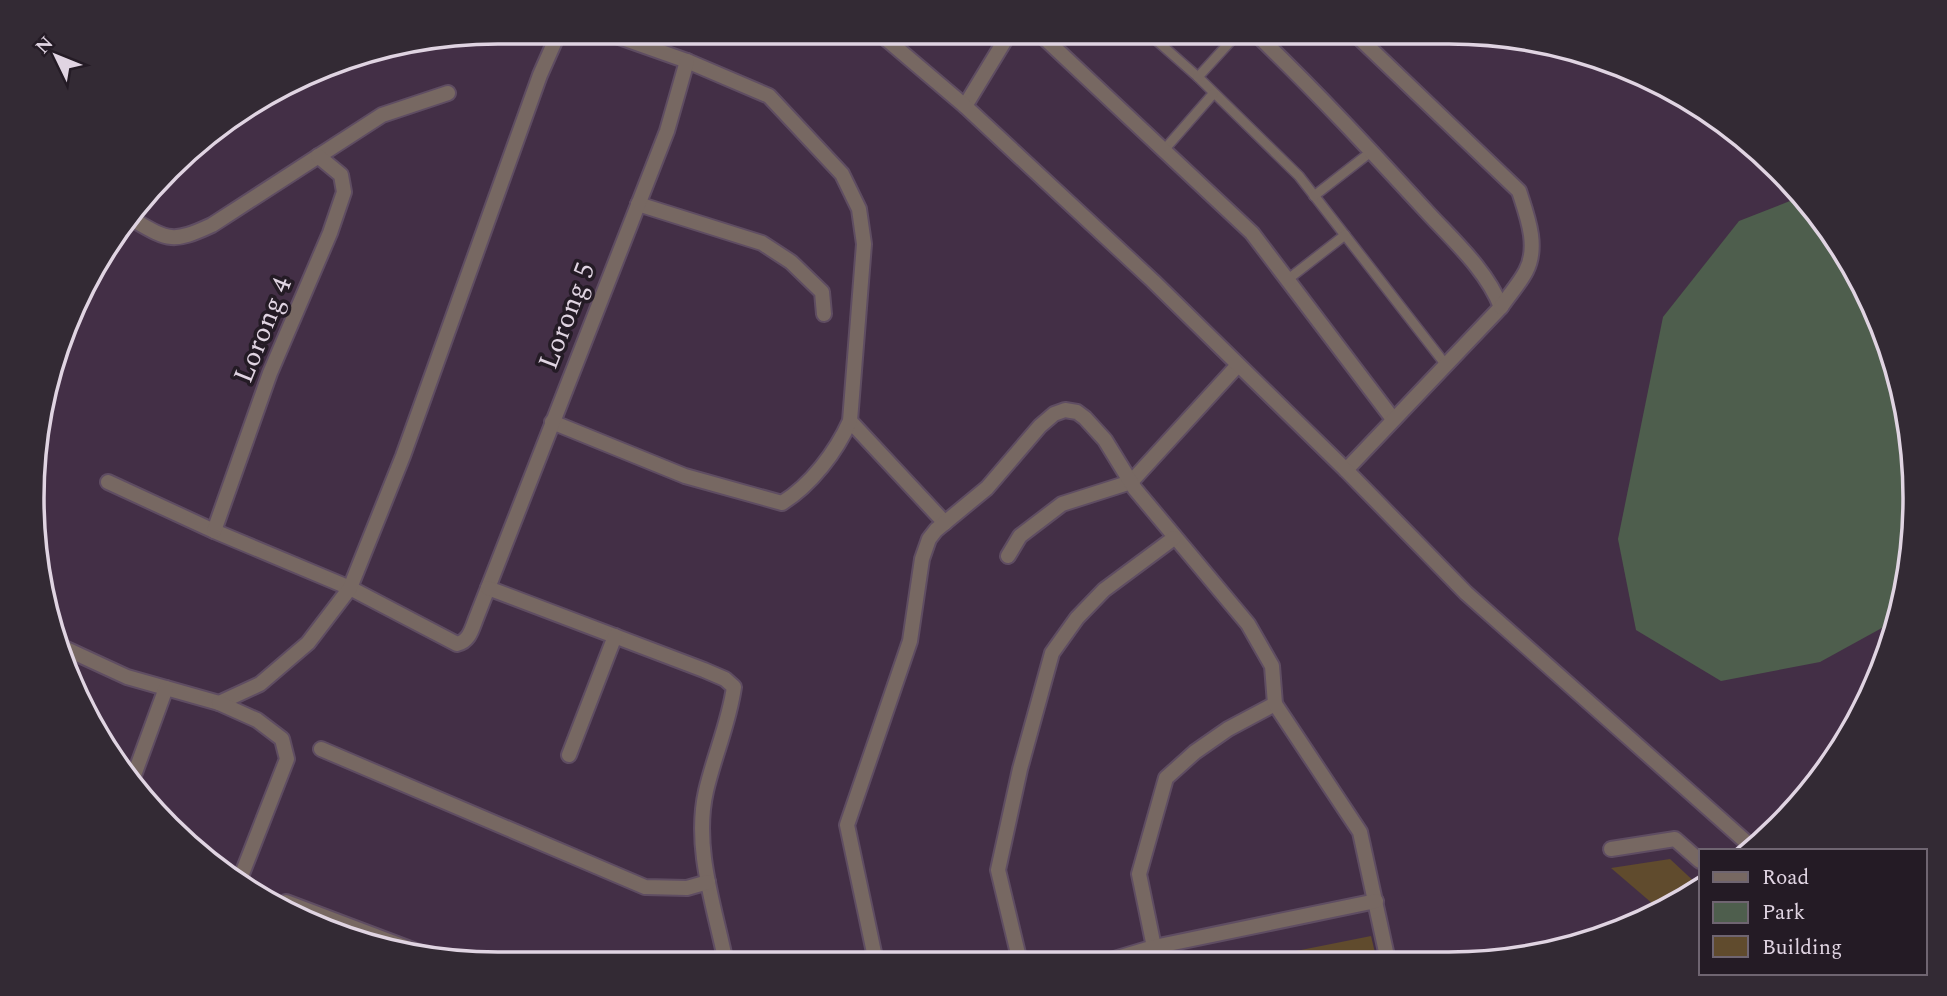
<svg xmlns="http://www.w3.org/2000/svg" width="1947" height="996" font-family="Spectral,serif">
	<rect width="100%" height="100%" fill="#432f46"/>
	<polygon fill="#4e5e4d" points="1805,198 1853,264 1891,348 1911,437 1915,528 1900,618 1820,662 1721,681 1636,630 1618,539 1663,317 1739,221 1795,199"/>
	<g fill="#604b2d">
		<polygon points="1670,859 1700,887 1660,910 1611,868"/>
		<polygon points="1371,936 1377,961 1277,961 1276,955"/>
	</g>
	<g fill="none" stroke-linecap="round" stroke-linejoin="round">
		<g stroke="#5f4d62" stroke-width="12">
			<g id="service">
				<polyline points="1147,32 1198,77 1299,176 1446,365"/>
				<polyline points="1265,43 1276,32"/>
				<polyline points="1198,77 1239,32"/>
				<polyline points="1164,150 1213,94"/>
				<polyline points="1314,196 1372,151"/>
				<polyline points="1287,280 1345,235"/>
			</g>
		</g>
		<g stroke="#5f4d62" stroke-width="18">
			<g id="minor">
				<polyline points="1038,32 1252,233 1393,419"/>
				<path d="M1254,32C1315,90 1372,152 1429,214C1455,242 1487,271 1501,307L1346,470"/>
				<path d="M1353,32L1519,191C1527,216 1539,246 1526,271C1520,283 1509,295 1501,307"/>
				<polyline points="965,106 1010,32"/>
				<polyline points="638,204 762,243 791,262 822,292 824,314"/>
				<path d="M130,218C168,240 171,244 212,225L382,115L448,93"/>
				<polyline points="850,421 945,523"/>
				<path d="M552,422L685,476L782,503C811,485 836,452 850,421L864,244L859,209L842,174L769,96L687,61L605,32"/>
				<path d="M108,482L214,531L350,588L457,644C470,641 472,628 477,616L667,131L687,61"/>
				<polyline points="214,531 270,373 330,233 344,192 341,175 318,156"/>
				<polyline points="1008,556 1020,536 1062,504 1131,482 1238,365"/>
				<path d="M488,588L704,670L725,679L734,687C729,723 714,756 706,791C693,848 715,908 726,963"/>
				<polyline points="62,647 127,677 219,703 260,684 308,643 350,588 403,456 540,75 559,32"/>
				<polyline points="219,703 257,720 282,739 287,759 240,879"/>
				<polyline points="321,749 645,887 687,888 708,882"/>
				<polyline points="569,755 615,636"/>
				<polyline points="133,778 166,688"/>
				<polyline points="1611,849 1675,839 1700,861"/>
				<polyline points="286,902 434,958"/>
				<polyline points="1154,947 1139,874 1166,778 1195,752 1228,729 1275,704"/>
				<polyline points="876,962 847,825 910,641 922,559 929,539 936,530 987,488 1040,426 1054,414 1065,410 1077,412 1085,418 1105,440 1135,489 1248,624 1272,666 1275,704 1360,832 1388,961"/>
				<polyline points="1020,962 998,870 1020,769 1052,653 1077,618 1104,590 1174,538"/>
				<polyline points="1104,962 1154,947 1376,901"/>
			</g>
		</g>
		<g stroke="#5f4d62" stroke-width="18">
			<polyline id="tertiary" points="878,32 965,106 1153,281 1346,470 1466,593 1754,849"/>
		</g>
		<use href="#service" stroke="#776862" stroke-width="9"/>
		<use href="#minor" stroke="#776862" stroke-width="14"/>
		<use href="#tertiary" stroke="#776862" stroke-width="14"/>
	</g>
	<g text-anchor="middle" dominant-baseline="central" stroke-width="7" stroke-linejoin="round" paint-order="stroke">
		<g font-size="28" fill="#e0d4e2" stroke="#241b25">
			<text transform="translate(567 316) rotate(-69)">Lorong 5</text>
			<text transform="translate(263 330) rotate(-68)">Lorong 4</text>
		</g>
	</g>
	<path d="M0 0H1947V996H0ZM498 44H1449A454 454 0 0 1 1903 498V498A454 454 0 0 1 1449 952H498A454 454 0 0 1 44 498V498A454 454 0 0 1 498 44Z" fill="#332a34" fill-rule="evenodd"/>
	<path fill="none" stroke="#e0d4e2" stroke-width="3.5" d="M498 44H1449A454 454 0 0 1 1903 498V498A454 454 0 0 1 1449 952H498A454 454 0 0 1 44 498V498A454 454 0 0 1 498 44Z"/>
	<rect x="1699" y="849" width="228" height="126" fill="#241b25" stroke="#6f6571" stroke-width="2"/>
	<rect x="1713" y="872" width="35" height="10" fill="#776862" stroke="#6f6571" stroke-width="2"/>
	<text x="1762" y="884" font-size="21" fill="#e0d4e2">Road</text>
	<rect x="1713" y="902" width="35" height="21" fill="#4e5e4d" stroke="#6f6571" stroke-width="2"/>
	<text x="1762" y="919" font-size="21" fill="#e0d4e2">Park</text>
	<rect x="1713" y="936" width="35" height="21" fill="#604b2d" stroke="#6f6571" stroke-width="2"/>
	<text x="1762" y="954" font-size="21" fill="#e0d4e2">Building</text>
	<g transform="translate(56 56) rotate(313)" stroke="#241b25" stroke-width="5" paint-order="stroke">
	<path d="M0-5L12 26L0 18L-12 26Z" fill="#e0d4e2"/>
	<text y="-10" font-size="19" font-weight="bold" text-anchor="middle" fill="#e0d4e2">N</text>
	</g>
</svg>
